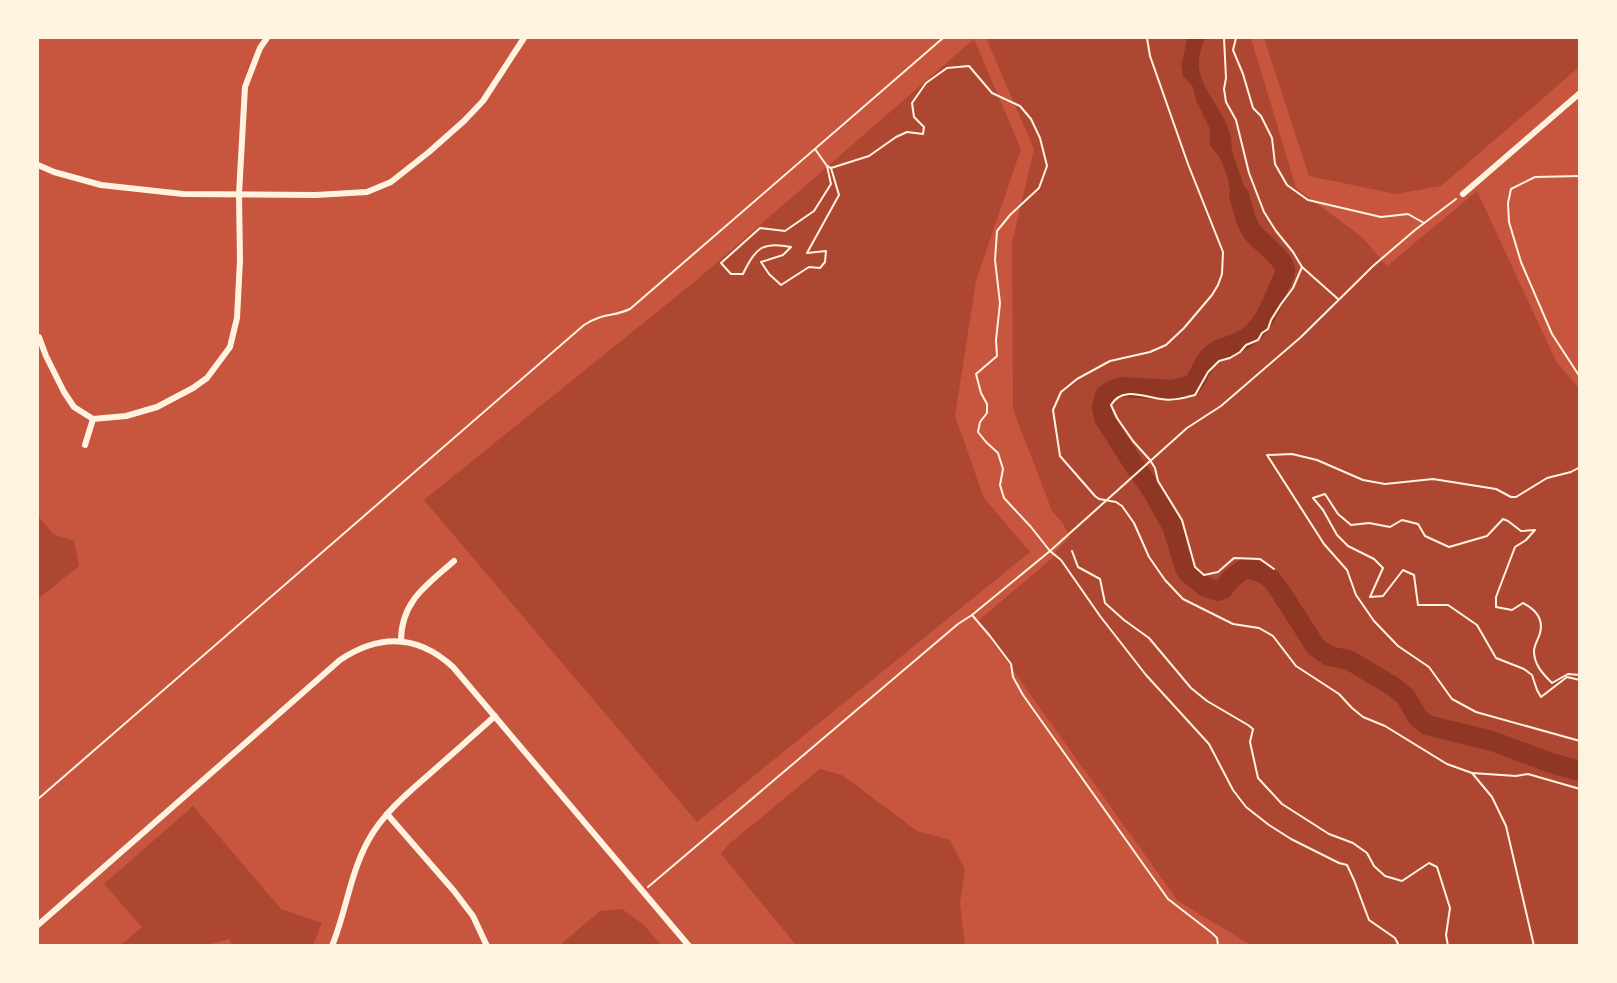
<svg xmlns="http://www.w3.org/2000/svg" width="1617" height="983" font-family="Manrope,sans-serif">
	<rect width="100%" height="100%" fill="#c8553d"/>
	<g fill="#ae4732">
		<polygon points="986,38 1251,38 1296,188 1362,237 1387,266 1477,191 1556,361 1579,389 1579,945 1251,945 1178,901 978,621 1057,554 1055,552 1070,537 1062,522 1052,511 1013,409 1012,243 1034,149"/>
		<polygon points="1264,38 1579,38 1579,67 1441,186 1396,194 1309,176"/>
		<polygon points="974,39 1021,149 976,281 955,416 984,498 1030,552 697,822 424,500 699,278"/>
		<polygon points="38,516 53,534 74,541 79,566 38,599"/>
		<polygon points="820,769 842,775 917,831 950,840 965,869 960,903 965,945 796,945 721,854 729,844"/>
		<polygon points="193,806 281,909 322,923 313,945 232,945 229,939 206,945 121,945 142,927 104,884"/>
		<polygon points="622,909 644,925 661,945 560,945 600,911"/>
	</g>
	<path fill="#8f3625" d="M1187,38H1206C1183,80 1222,99 1231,137C1232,141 1231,146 1232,151C1236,164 1242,177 1245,191C1247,200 1246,210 1246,219L1237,207L1229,186L1227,175L1220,158L1210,145V129L1196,100L1193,87L1183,76L1181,63L1183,59Z"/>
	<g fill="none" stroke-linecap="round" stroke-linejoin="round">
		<path stroke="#8f3625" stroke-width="20" d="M1239,195C1243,208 1245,224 1254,234C1263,244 1276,252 1283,264C1289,273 1281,280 1278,289C1270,308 1263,327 1245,339C1235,346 1222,346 1212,354C1202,363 1200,376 1192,385L1173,390L1121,387L1111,391L1105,395L1102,407L1104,418L1130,459L1153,492L1172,526L1185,568L1189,574L1206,587L1218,591L1223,589L1231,579L1244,569H1251L1262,573L1271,579L1280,591L1316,647L1329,656L1349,660L1394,687L1406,697L1418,718L1427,725L1492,741L1551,763L1580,771"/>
		<g stroke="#fff3e0" stroke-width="2">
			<polyline points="1147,38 1150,56 1188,164 1223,252 1222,274 1218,285 1212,295 1184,328 1166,345 1150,352 1110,361 1077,379 1061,392 1053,410 1060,456 1095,496 1099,499 1116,502 1122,506 1134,523 1149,557 1165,580 1183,599 1233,624 1259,628 1273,636 1296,666 1339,694 1352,708 1363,717 1385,726 1447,764 1472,773 1492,797 1506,826 1534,946"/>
			<polyline points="1224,38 1226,78 1224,89 1226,102 1236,120 1249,173 1264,212 1276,231 1293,252 1302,267 1338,299"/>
			<polyline points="1236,38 1233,50 1243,74 1253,108 1261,116 1272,138 1275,164 1287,185 1308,200 1381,217 1408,214 1424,223"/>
			<polyline points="815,149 827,166 831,168 869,156 896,137 907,132 923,134 924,127 914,117 912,103 926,83 947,68 969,66 992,93 1020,106 1031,119 1040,138 1047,166 1039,188 1010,215 997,231 995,260 1000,303 996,340 997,356 976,374 981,393 987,404 987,413 980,422 978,432 986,442 998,453 1003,469 1000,485 1004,498 1031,527 1050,551 1061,560 1100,616 1146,675 1209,744 1233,790 1246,807 1269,825 1291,839 1339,863 1347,865 1354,880 1369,920 1395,938 1399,946"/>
			<path d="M827,166L831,184L814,211L785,231L760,228L721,263L731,274H743C755,248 763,241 791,247L783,255L761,262L769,274L781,285L809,267L820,268L825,262L826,251L807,253L839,195L831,168"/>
			<polyline points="1580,176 1535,177 1511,189 1508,203 1509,222 1521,262 1552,334 1580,377"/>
			<polyline points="1580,467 1571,472 1547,478 1516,497 1511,497 1496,489 1433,479 1385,484 1363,480 1317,460 1292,454 1267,455 1324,544 1347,570 1356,595 1374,621 1398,646 1429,667 1452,699 1476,712 1580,741"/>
			<polyline points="1072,551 1078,567 1100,579 1105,603 1124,620 1149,638 1191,688 1207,701 1248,725 1253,729 1250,742 1258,778 1282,804 1329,834 1353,843 1367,853 1374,866 1385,876 1402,881 1429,863 1437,867 1450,908 1446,935 1448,946"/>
			<path d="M1274,569L1260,559L1234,558L1218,572L1204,575L1195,567L1182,520L1158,481L1155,468L1150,460L1133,441L1117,418L1111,405C1122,386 1144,397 1161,399C1173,401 1184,398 1195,395L1208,372L1219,361L1230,358L1240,352L1246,345L1258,340L1262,333L1268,329L1271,320L1281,304L1293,288L1302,267"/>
			<polyline points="972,615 990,636 1011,664 1013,677 1023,695 1168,899 1212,933 1217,938 1218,946"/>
			<path d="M1580,675L1568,674L1552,683C1543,674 1534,665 1534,651C1534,645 1539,638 1540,633C1544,618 1535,609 1523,603L1512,610L1496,607V597L1515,547L1526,540L1535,530L1521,531L1508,521L1503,519L1487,536L1449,547L1425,536L1418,524L1402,520L1390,527L1369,523L1351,525L1338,514L1325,494L1313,498L1323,510L1337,535L1348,546L1374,559L1383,568L1370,597L1383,596L1403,570L1414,575L1418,605H1448L1477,625L1496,658L1524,669L1532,675L1537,690L1541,697L1567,677L1580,680"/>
			<polyline points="1472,773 1516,776 1528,774 1580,789"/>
			<path d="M38,799L584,325C602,313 613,317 630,309L943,38"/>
			<polyline points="648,887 958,624 972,615 1050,551 1187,428 1221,406 1301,337 1373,266 1415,230 1456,199"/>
		</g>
		<g stroke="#fff3e0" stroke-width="6">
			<polyline points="38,165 54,172 101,185 183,194 316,195 367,192 391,182 429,152 464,121 483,101 524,38"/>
			<polyline points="1463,194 1580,93"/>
			<polyline points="39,337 46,356 64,392 74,407 93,419 126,416 157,407 193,388 207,378 230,347 237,318 240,260 239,194 245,87 260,48 267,38"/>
			<polyline points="85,445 93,419"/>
			<path d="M401,641C401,601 427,585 454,561"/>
			<polyline points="387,814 454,891 473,916 487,946"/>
			<path d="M38,925L340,660C379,634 417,634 453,667L689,946"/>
			<path d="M332,946C346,912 350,874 368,841C383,813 409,792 433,771C453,753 474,735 495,716"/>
		</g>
	</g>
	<rect width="1617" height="983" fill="none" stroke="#fff3e0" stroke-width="78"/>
</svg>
